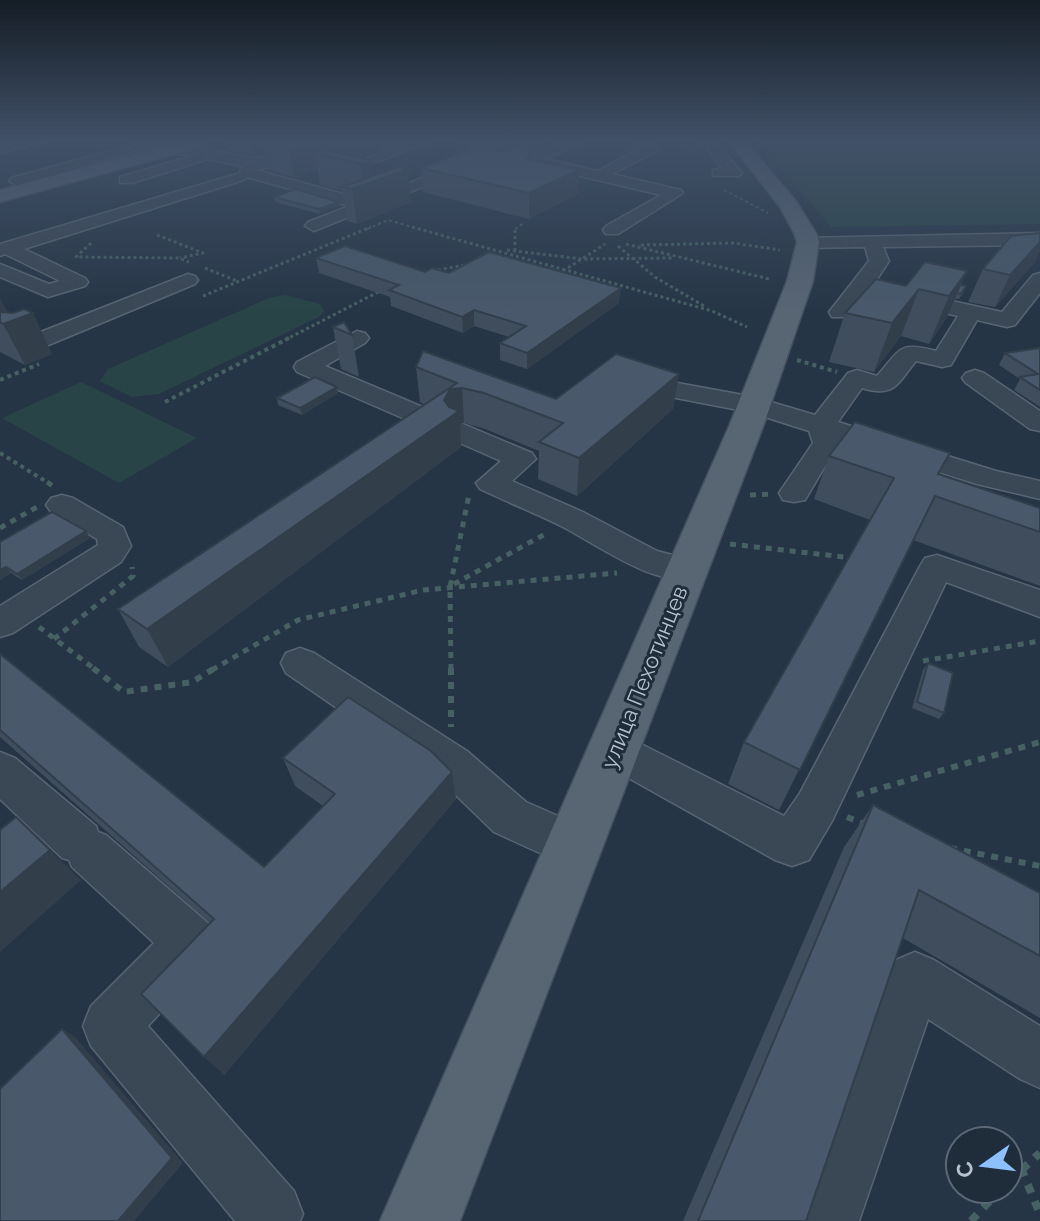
<svg xmlns="http://www.w3.org/2000/svg" width="1040" height="1221" font-family="Raleway,sans-serif">
	<rect width="100%" height="100%" fill="#263545"/>
	<g fill="#284446">
		<polygon points="759,142 1040,142 1040,224 831,227"/>
		<polygon points="285,295 320,304 324,311 319,317 159,394 132,397 100,381 108,369 269,298"/>
		<polygon points="81,382 197,438 119,483 2,418"/>
	</g>
	<g fill="none" stroke-linecap="round" stroke-linejoin="round">
		<g stroke="#596572" stroke-width="3">
			<g id="minor">
				<polygon points="15,142 40,142 0,153 0,145"/>
				<polygon points="144,142 165,142 23,184 17,186 9,181 11,178"/>
				<polygon points="288,142 311,143 314,154 296,162 256,170 365,200 461,163 466,161 474,166 314,231 305,226 308,222 349,206 247,177 244,180 24,249 85,278 88,282 85,286 48,297 0,277 0,264 49,284 60,281 5,254 0,256 0,244 240,173 242,166 208,159 132,183 120,183 120,177 192,156 163,152 163,146 192,147 253,158 300,152"/>
				<polygon points="408,142 428,142 379,161 369,161 367,158"/>
				<polygon points="563,142 581,142 545,159 598,171 639,149 633,145 635,142 653,142 659,148 657,151 612,174 681,190 683,193 618,234 606,234 603,230 606,226 661,195 525,163 523,160"/>
				<polygon points="702,142 716,142 742,173 739,176 713,176 713,170 722,168"/>
				<path d="M1040,233V245L883,247L889,261L874,284L1002,312L1033,275L1040,273V293L1015,325L1007,327L977,320L951,365L942,367L916,361C897,384 895,398 862,388L838,422L996,471L1040,481V499L977,484L840,441L805,500L794,502L783,500L779,493L813,443L809,431L749,412L619,387L615,382L619,377L628,374L754,397L815,415L848,373L857,370L877,376C901,349 898,341 936,351L958,316L866,295L848,317H832L829,312L869,261L865,247L808,248L799,242L801,238Z"/>
				<polygon points="188,274 195,276 198,280 195,284 34,351 18,351 14,346 18,341"/>
				<path d="M357,331L365,333L369,338L365,343L325,366L532,453L536,459L512,481L583,512L657,551L699,562L704,570L699,578C657,590 597,544 561,526C535,513 507,502 480,489L476,483L501,461L297,372L294,367L297,362Z"/>
				<polygon points="975,370 984,373 1040,411 1040,431 1030,429 966,383 962,378 966,373"/>
				<polygon points="62,495 73,498 123,527 131,546 121,562 13,633 0,637 0,606 98,545 97,539 51,512 46,505 51,498"/>
				<polygon points="937,555 1040,590 1040,617 946,582 832,821 809,860 792,866 775,860 600,762 594,749 600,736 615,731 784,816 800,793 920,566 925,558"/>
				<polygon points="300,648 314,653 467,751 526,802 592,831 599,847 592,863 575,869 494,832 437,777 286,673 281,663 286,653"/>
				<polygon points="0,752 15,758 96,826 98,832 106,835 209,924 217,942 209,960 148,1026 294,1191 303,1214 300,1221 235,1221 91,1046 83,1026 91,1006 154,943 72,867 69,860 62,858 0,799"/>
				<polygon points="915,952 934,960 1040,1026 1040,1088 1020,1079 928,1019 859,1221 795,1221 896,960"/>
			</g>
		</g>
		<g stroke="#44505e" stroke-width="3">
			<g id="major">
				<polygon points="180,142 206,142 204,146 0,202 0,190"/>
				<polygon points="729,142 746,142 796,201 816,233 819,242 813,281 764,424 460,1221 380,1221 730,424 787,281 797,242 794,233 780,207"/>
			</g>
		</g>
		<g stroke="#466162" stroke-width="2" stroke-dasharray="3 3" stroke-linecap="butt">
			<polyline points="681,148 692,149"/>
			<polyline points="724,190 768,213"/>
			<polyline points="367,229 388,220 419,229"/>
			<polyline points="515,229 525,222"/>
		</g>
		<g stroke="#466162" stroke-width="3" stroke-dasharray="3 3" stroke-linecap="butt">
			<polyline points="412,227 712,311 747,327"/>
			<polyline points="157,235 203,253 180,258"/>
			<polyline points="91,243 76,257 179,258 189,262"/>
			<polyline points="626,244 769,279"/>
			<polyline points="641,245 733,243 780,250"/>
			<polyline points="618,246 655,277 704,306"/>
			<polyline points="507,250 582,259 672,258"/>
			<polyline points="515,251 515,227"/>
			<polyline points="205,268 237,281"/>
			<polyline points="432,271 470,264"/>
			<polyline points="563,271 605,244"/>
			<polyline points="203,296 371,227"/>
			<polyline points="285,340 382,290"/>
		</g>
		<g stroke="#466162" stroke-width="4" stroke-dasharray="4 4" stroke-linecap="butt">
			<polyline points="797,360 837,372"/>
			<polyline points="0,380 39,364"/>
			<polyline points="165,402 289,338"/>
			<polyline points="0,453 50,484"/>
		</g>
		<g stroke="#466162" stroke-width="5" stroke-dasharray="6 6" stroke-linecap="butt">
			<polyline points="47,482 53,486"/>
			<polyline points="750,495 772,494"/>
			<polyline points="0,528 37,507"/>
			<polyline points="730,544 853,558"/>
			<polyline points="454,584 547,533"/>
			<polyline points="39,627 96,670"/>
			<polyline points="54,639 133,576 132,567"/>
			<polyline points="923,661 1040,641"/>
			<polyline points="212,670 298,620 423,590 617,573"/>
			<polyline points="451,670 450,587 469,495"/>
		</g>
		<g stroke="#466162" stroke-width="6" stroke-dasharray="7 7" stroke-linecap="butt">
			<polyline points="93,668 124,692 192,682 215,668"/>
			<polyline points="451,668 451,727"/>
			<polyline points="857,795 1040,742"/>
			<polyline points="847,817 867,825"/>
			<polyline points="950,848 1040,866"/>
		</g>
		<g stroke="#466162" stroke-width="8" stroke-dasharray="9 9" stroke-linecap="butt">
			<polyline points="1021,1168 1040,1214"/>
			<polyline points="1008,1182 1040,1153"/>
			<polyline points="971,1221 1001,1189"/>
		</g>
		<use href="#minor" fill="#3a4754" fill-rule="evenodd"/>
		<use href="#major" fill="#586674" fill-rule="evenodd"/>
	</g>
	<g fill="#3f4d5c">
		<polygon points="229,142 402,142 356,157 371,160 373,176 411,202 357,224 347,221 343,191 320,185 318,170 295,178 269,170 265,153 253,155 231,151"/>
		<polygon points="461,142 543,142 541,148 533,151 533,160 579,170 578,194 529,219 423,192 421,168 462,153"/>
		<polygon points="274,197 339,202 340,206 320,214 275,202"/>
		<polygon points="1040,233 1040,250 1034,263 995,307 968,302 983,269"/>
		<polygon points="316,258 425,272 449,273 619,303 527,369 500,360 500,343 509,337 474,326 463,333 391,306 390,297 319,273"/>
		<polygon points="967,271 960,285 966,286 964,292 959,299 955,299 947,317 929,344 901,336 874,372 829,362 845,313 906,286"/>
		<polygon points="0,299 7,312 52,354 25,365 0,352"/>
		<polygon points="333,327 352,335 359,377 341,369"/>
		<polygon points="1040,348 1040,407 1014,390 1020,379 999,365 1005,353"/>
		<polygon points="416,367 556,399 679,374 673,409 577,496 538,479 539,451 485,429 464,423 460,424 461,447 168,667 139,647 118,609 425,405 420,402"/>
		<polygon points="338,393 302,415 278,405 277,398"/>
		<polygon points="829,456 939,475 1040,508 1040,586 913,540 779,810 728,784 744,742 870,520 814,499"/>
		<polygon points="90,538 22,580 11,573 0,580 0,542"/>
		<polygon points="0,654 264,867 323,806 295,786 283,758 452,772 456,799 224,1075 210,923 0,737"/>
		<polygon points="928,663 944,713 939,719 912,708 923,670"/>
		<polygon points="873,805 1040,893 1040,1018 903,938 806,1221 683,1221 844,847"/>
	</g>
	<g fill="#333e4b">
		<polygon points="250,142 402,142 346,160 315,153 318,170 295,178 289,151 263,144 265,153 253,155"/>
		<polygon points="461,142 472,142 472,156 462,159"/>
		<polygon points="499,142 543,142 541,148 533,151 533,168 499,159"/>
		<polygon points="371,160 374,181 408,169 411,202 357,224 352,189 363,185 360,164"/>
		<polygon points="579,170 578,194 529,219 529,193"/>
		<polygon points="339,202 340,206 320,214 319,209"/>
		<polygon points="1040,242 1040,250 1034,263 995,307 1010,275"/>
		<polygon points="967,271 947,317 929,344 949,296"/>
		<polygon points="621,288 619,303 527,369 527,353"/>
		<polygon points="919,289 901,336 874,372 892,323"/>
		<polygon points="0,299 11,321 33,313 52,354 25,365 3,324 0,322"/>
		<polygon points="474,310 474,326 463,333 462,317"/>
		<polygon points="679,374 673,409 577,496 579,458"/>
		<polygon points="337,387 338,393 302,415 300,408"/>
		<polygon points="462,388 464,423 460,424 461,447 168,667 147,629 450,389"/>
		<polygon points="86,531 90,538 22,580 17,574"/>
		<polygon points="6,567 11,573 0,580 0,570"/>
		<polygon points="452,772 456,799 224,1075 204,1057"/>
		<polygon points="50,850 81,880 0,952 0,892"/>
		<polygon points="62,1029 75,1037 183,1163 134,1221 118,1221"/>
	</g>
	<g fill="#49596b" stroke="#333e4b" stroke-width="2">
		<polygon points="276,142 318,142 289,151 263,144"/>
		<polygon points="530,144 533,145 527,159 579,170 529,193 421,168 477,147 499,151"/>
		<polygon points="324,150 371,160 360,164 315,153"/>
		<polygon points="399,167 408,169 352,189 342,187"/>
		<polygon points="295,189 339,202 319,209 274,197"/>
		<polygon points="1040,233 1040,242 1010,275 983,269 1011,236"/>
		<polygon points="345,246 425,272 432,268 449,273 489,252 621,288 527,353 500,343 526,326 474,310 462,317 389,290 399,285 316,258"/>
		<polygon points="925,262 967,271 949,296 919,289 892,323 845,313 876,279 906,286"/>
		<polygon points="960,285 966,286 961,294 957,293"/>
		<polygon points="24,309 33,313 3,324 0,322 0,312 13,313"/>
		<polygon points="344,322 352,335 333,327"/>
		<polygon points="1040,348 1040,390 1020,377 1038,374 1005,353"/>
		<polygon points="423,351 556,399 616,354 679,374 579,458 539,442 563,423 484,393 462,388 450,389 444,400 449,407 459,411 147,629 118,609 457,383 416,367"/>
		<polygon points="315,377 337,387 300,408 277,398"/>
		<polygon points="855,422 950,453 938,474 1040,508 1040,532 935,496 800,770 744,742 894,478 829,456"/>
		<polygon points="52,512 86,531 17,574 6,567 0,570 0,542"/>
		<polygon points="0,654 264,867 335,794 283,758 348,697 431,751 452,772 204,1057 141,994 214,919 0,730"/>
		<polygon points="928,663 953,673 944,713 917,702"/>
		<polygon points="873,805 1040,893 1040,956 919,890 806,1221 698,1221"/>
		<polygon points="16,817 50,850 0,892 0,830"/>
		<polygon points="62,1029 172,1158 118,1221 0,1221 0,1089"/>
	</g>
	<linearGradient id="sky" x2="0" y2="1"><stop stop-color="#151d26"/><stop offset="0.45" stop-color="#415168"/><stop offset="1" stop-color="#415168" stop-opacity="0"/></linearGradient>
	<rect width="1040" height="313" fill="url(#sky)"/>
	<g text-anchor="middle" dominant-baseline="central" stroke-width="6" stroke-linejoin="round" paint-order="stroke">
		<g font-size="22" fill="#b8c2ce" stroke="#1f2c3a">
			<text transform="translate(644 677) rotate(-68)">улица Пехотинцев</text>
		</g>
	</g>
	<g transform="translate(984 1165) rotate(256)"><circle r="38" fill="#1f2c3a" stroke="#5c6875" stroke-width="2"/>
	<path d="M0-6L14 30L0 20L-14 30Z" fill="#8cc0ff"/>
	<text y="-12" font-size="22" font-weight="bold" text-anchor="middle" fill="#b8c2ce">С</text>
	</g>
</svg>
